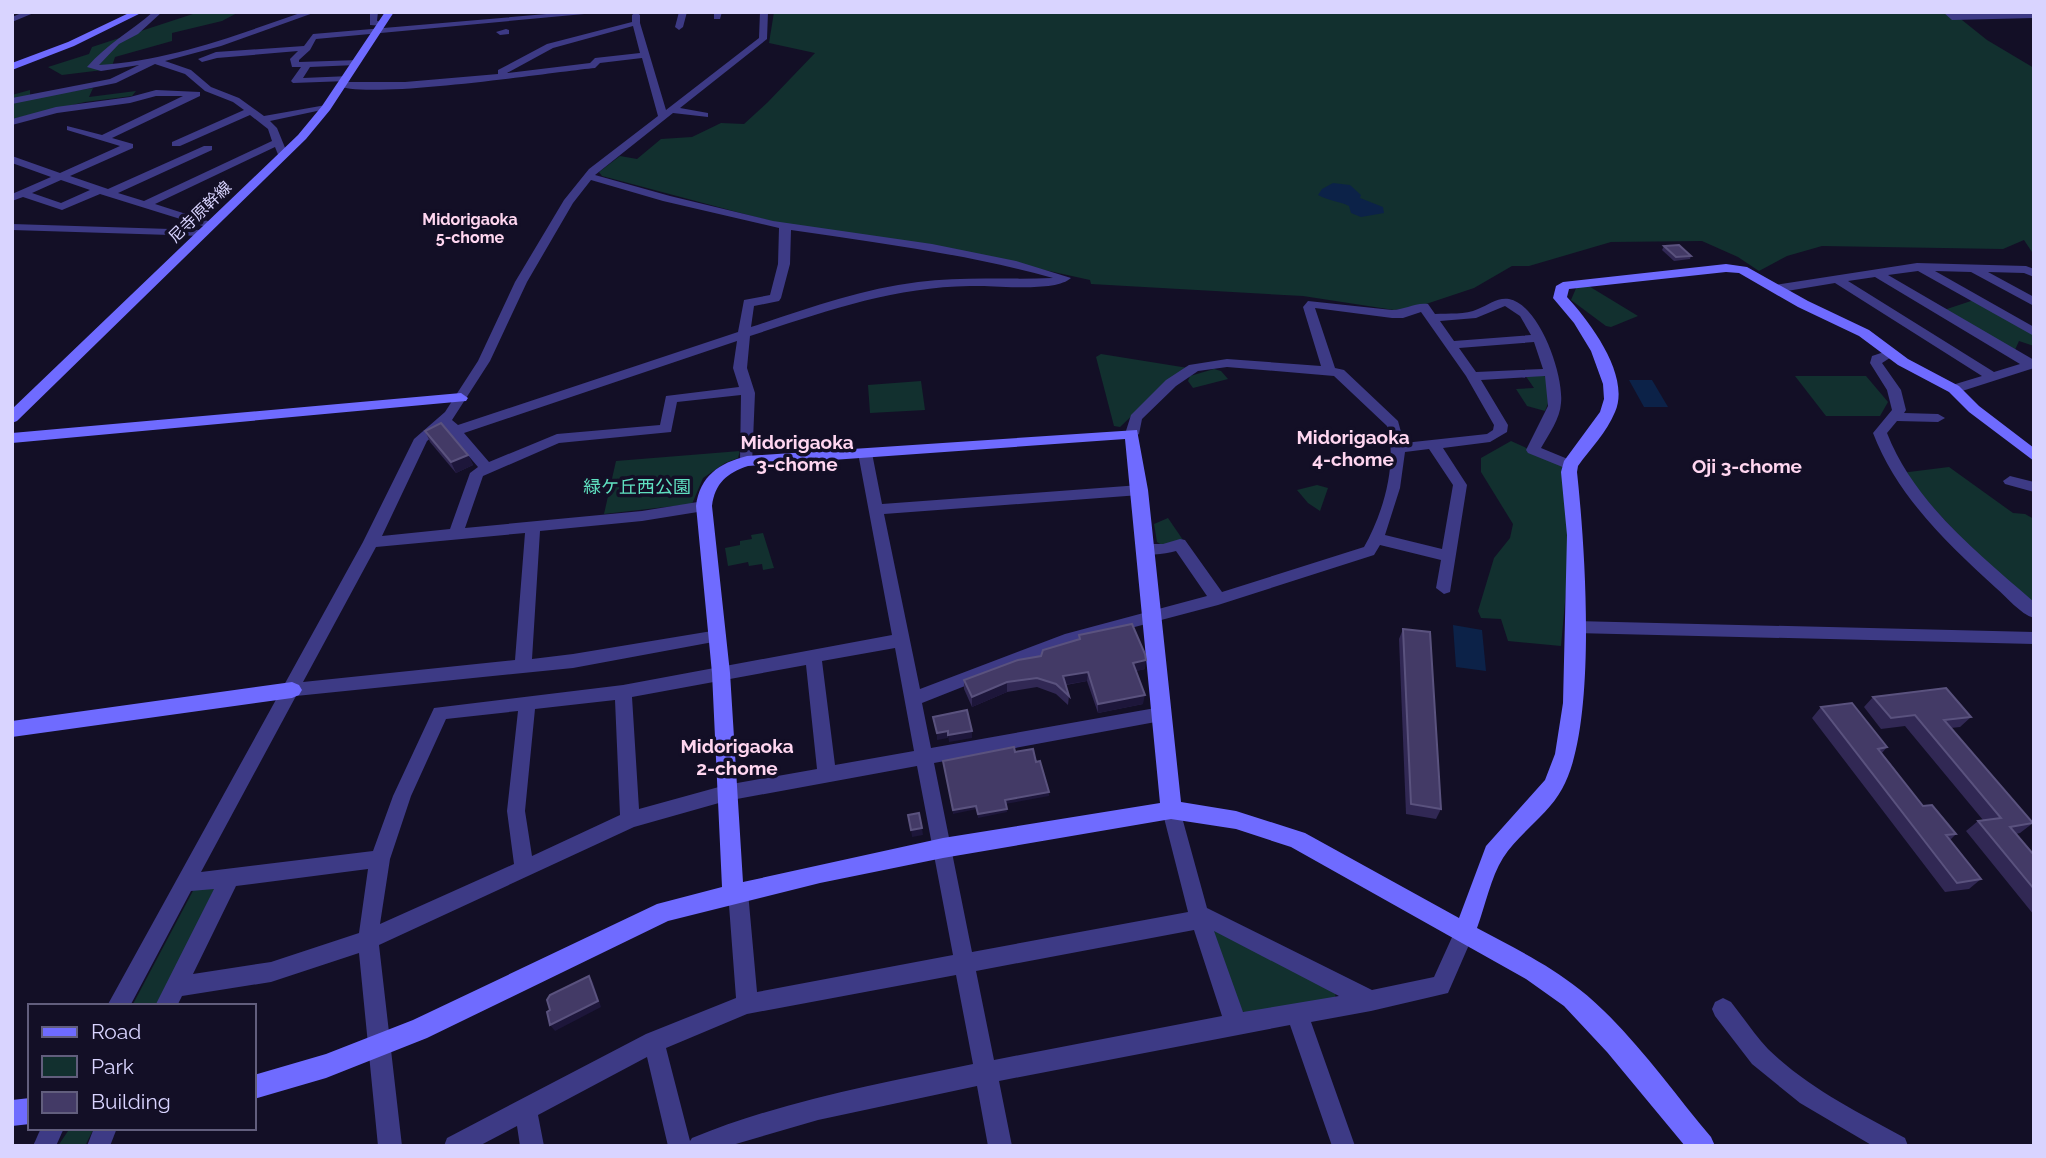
<svg xmlns="http://www.w3.org/2000/svg" width="2046" height="1158" font-family="Raleway,'Noto Sans JP',sans-serif">
	<rect width="100%" height="100%" fill="#130f26"/>
	<g fill="#12302f">
		<polygon points="199,12 239,12 222,21 172,33 172,41 115,57 111,69 62,75 48,67 89,54 92,47"/>
		<polygon points="774,12 1952,12 1987,40 2034,68 2034,255 2024,240 2003,249 1822,246 1787,256 1759,271 1738,257 1702,241 1611,242 1529,266 1512,266 1474,288 1399,313 1400,309 1394,310 1303,296 1091,284 1090,280 935,246 786,225 602,176 599,172 620,156 637,159 661,139 692,137 721,123 744,124 768,102 815,53 769,43"/>
		<polygon points="93,88 89,97 136,91 132,96 85,102 12,119 12,95 30,90 30,98"/>
		<polygon points="1587,285 1638,316 1611,327 1606,326 1571,300 1577,286"/>
		<polygon points="1974,300 2034,334 2034,346 2019,341 2014,352 1944,310"/>
		<polygon points="1101,354 1188,368 1166,383 1120,427 1114,426 1096,357"/>
		<polygon points="1214,369 1221,371 1228,379 1193,388 1188,381 1190,376"/>
		<polygon points="1525,375 1543,375 1547,378 1549,401 1545,411 1527,406 1516,389 1534,388"/>
		<polygon points="1795,376 1866,376 1888,402 1880,416 1826,416"/>
		<polygon points="921,381 925,410 870,413 868,385"/>
		<polygon points="1511,441 1564,465 1571,536 1561,646 1508,641 1501,619 1481,618 1478,611 1494,558 1510,538 1513,524 1481,472 1481,458"/>
		<polygon points="740,451 738,458 725,463 703,478 692,504 604,514 616,461"/>
		<polygon points="1949,467 2013,513 2025,514 2034,519 2034,607 1990,569 1901,473"/>
		<polygon points="1317,485 1328,488 1320,511 1308,503 1297,490"/>
		<polygon points="1168,518 1183,540 1162,545 1157,542 1154,524"/>
		<polygon points="763,533 774,568 763,570 762,564 749,566 748,562 728,566 725,548 740,545 740,541 752,539 751,535"/>
		<polygon points="195,887 220,888 158,1006 132,1006"/>
		<polygon points="1217,928 1336,991 1335,998 1247,1014 1237,1008 1211,930"/>
		<polygon points="70,1128 94,1128 85,1146 58,1146"/>
	</g>
	<g fill="#0c2248">
		<path d="M1333,183L1350,185L1361,195L1360,198L1383,207L1384,213L1361,217L1351,213L1349,206C1339,201 1329,201 1318,195L1322,189Z"/>
		<polygon points="1629,380 1652,380 1668,407 1644,407"/>
		<polygon points="1453,625 1482,630 1486,671 1456,667"/>
	</g>
	<g fill="none" stroke-linecap="round" stroke-linejoin="round">
		<polyline stroke="#0c2248" stroke-width="2.5" points="12,13 19,12"/>
		<g fill="#3d3a85" fill-rule="evenodd">
			<polygon points="24,12 36,12 12,22 12,17"/>
			<path d="M153,12H162L138,34L119,44L99,65C169,61 237,35 303,12H316L221,46L165,61L191,70L211,87L239,98L264,116L326,105L331,108L270,121L277,128L288,155L287,157H279L275,147L155,204L214,223V227H206L100,194L62,210L23,197L12,201V194L51,177L12,163V156L60,173L120,146L67,130V126L102,135L183,96H156L130,103L57,113L12,125V119L56,107L130,97L156,90L200,92V96L112,138L133,144V148L70,176L108,189L204,146H212V150L118,193L144,201L272,141L268,129L250,115L180,146H172V142L244,110L233,102L205,91L185,74L155,64L116,83L12,104V98L110,79L139,65L101,71L87,67C107,44 131,31 153,12ZM61,180L90,190L61,203L32,193Z"/>
			<polygon points="370,12 378,12 377,21 384,22 384,26 370,25"/>
			<polygon points="570,12 606,12 316,39 310,50 299,60 299,62 359,60 359,64 356,65 310,67 303,78 350,76 350,80 347,81 293,83 291,81 301,67 292,67 290,59 298,51 217,58 202,62 198,59 216,52 304,46 313,34"/>
			<path d="M636,12L640,15V23L666,110L759,38L760,12H768L767,39L680,108L708,113V117L673,113L595,175L670,196L773,221L932,244L1016,261L1071,278C1055,293 993,285 970,286C893,287 823,312 750,336L747,368L755,393L752,464L747,466L740,461L741,395L677,402L671,432L559,443L483,476L465,528L642,511L704,501L711,506L704,511L642,521L540,531L532,659L573,654L718,630L724,632L726,636L724,640L573,668L296,696L201,872L373,851L393,796L434,708L623,685L892,635L858,453L860,450H870L872,453L882,504L1140,485L1147,490L1140,495L884,514L920,689L1065,634L1207,596L1176,551C1164,554 1146,558 1136,548L1139,544H1163L1180,539L1185,540L1222,592L1364,547C1383,514 1398,463 1387,426L1334,376L1227,367L1198,371L1176,386L1142,419L1139,434L1132,438L1125,434L1131,415L1166,380L1189,365L1227,359L1321,366L1303,307L1308,301L1392,310C1404,310 1416,302 1428,304L1435,314C1449,313 1465,315 1478,309C1488,305 1498,297 1509,299C1540,305 1564,376 1561,403C1560,419 1549,434 1541,448L1575,462L1577,465L1570,470L1565,468L1528,453L1526,450L1548,406L1545,376L1481,380L1508,425L1507,432L1490,442L1443,448L1467,485L1450,592L1444,594L1436,588L1441,560L1380,545L1374,555L1218,605L1074,643L922,703L931,748L1161,707L1167,709L1170,714L1167,719L1161,721L934,763L972,952L1188,912L1162,810L1164,804L1171,802L1178,804L1180,810L1207,908L1372,990L1434,977L1458,924L1465,921L1472,924L1475,931L1448,993L1371,1011L1311,1022L1355,1146H1332L1290,1025L999,1081L1012,1146H988L977,1086L818,1120L729,1146H668L647,1057L538,1115L544,1146H520L517,1126L479,1146H444L447,1138L646,1034L736,998L728,892L731,886L738,883L745,886L748,892L757,992L953,955L917,766L726,801L634,827L379,945L402,1146H378L359,953L271,982L182,996L177,1006H155L214,889L191,891L130,1006H107L363,542L414,439L445,412L478,361L515,282L564,200L589,169L658,116L642,58L600,63L595,68C554,72 362,101 337,85L342,82H405L498,74V70L547,44L632,22V15ZM633,26L640,53L595,58L590,63L507,73L553,48ZM591,180L663,201L779,228L778,264L770,295L744,300L738,332L458,425L452,420L490,361L527,282L573,203ZM791,230C879,243 967,254 1053,278C1008,280 963,276 918,282C861,289 806,309 751,327L754,306L779,301L781,298L790,264ZM1505,306L1520,316L1531,335L1454,341L1440,321L1476,318ZM1315,308L1392,318H1403L1421,312L1466,376L1494,425L1493,430L1487,434L1404,443L1398,421L1344,370L1335,368ZM737,341L733,368L739,387L666,396L660,425L557,434L489,462L464,433ZM1534,342L1543,369L1476,372L1459,348ZM444,427L478,467L470,473L450,529L382,536L427,441ZM1429,449L1453,485L1442,549L1385,535L1400,488L1405,452ZM525,533L515,660L303,682L376,547ZM895,648L914,751L835,765L822,661ZM806,665L817,769L726,785L639,809L632,697ZM615,700L620,815L532,856L525,811L535,709ZM518,711L507,811L514,864L380,924L390,859L411,796L446,719ZM368,869L359,933L271,962L193,974L236,886ZM1194,930L1222,1016L994,1060L976,971ZM1214,931L1339,996L1243,1012ZM956,975L973,1064C878,1084 782,1101 692,1138L690,1141L666,1048L747,1014Z"/>
			<polygon points="679,12 687,12 683,27 679,30 675,27"/>
			<polygon points="714,12 722,12 720,19 714,19"/>
			<polygon points="1943,12 1954,14 2034,12 2034,18 1952,20"/>
			<polygon points="506,29 509,30 509,34 500,35 496,32"/>
			<polygon points="12,224 202,230 208,233 202,236 12,230"/>
			<path d="M1917,263L2026,266L2034,269V277L2024,273L1988,272L2034,297V306L1971,272L1935,271L2034,327V336L1918,271L1888,275L2034,360V368L1959,392H1949V386L1982,376L1835,283L1775,293L1769,289L1775,285ZM1875,277L2020,364L1994,372L1848,281Z"/>
			<path d="M1890,350L1896,354L1882,363L1901,390L1906,410L1904,413L1938,414L1945,418L1938,422L1897,421L1887,433C1915,504 1978,553 2034,602V618C2020,614 2007,597 1996,588C1947,543 1897,496 1873,433L1892,410L1887,390L1870,363L1872,356Z"/>
			<polygon points="2010,476 2034,482 2034,492 2005,484 2003,481"/>
			<polygon points="1575,621 2034,632 2034,644 1575,633 1569,631 1567,627 1569,623"/>
			<path d="M1723,998L1731,1002C1743,1017 1754,1034 1768,1049C1807,1087 1857,1112 1905,1138L1908,1146H1873L1800,1103L1752,1064L1715,1016L1712,1009L1715,1002Z"/>
			<polygon points="41,1128 64,1128 56,1146 33,1146"/>
			<polygon points="94,1128 117,1128 110,1146 87,1146"/>
		</g>
		<g fill="#6f6bff" fill-rule="evenodd">
			<polygon points="131,12 143,12 74,46 12,70 12,63 68,42"/>
			<polygon points="385,12 394,12 330,110 306,139 17,421 12,423 12,409 298,135 322,106"/>
			<path d="M1726,264L1747,267L1808,301L1869,330L1908,359L1959,386L1979,406L2034,448V461L1969,412L1949,392L1898,365L1859,336L1798,307L1739,273L1726,272L1569,289L1567,297C1590,322 1631,376 1615,412C1607,432 1590,449 1578,466L1577,472C1585,546 1598,726 1562,789C1548,815 1519,833 1503,858C1491,877 1485,906 1477,928C1512,947 1548,964 1579,989C1627,1026 1671,1090 1711,1137L1715,1146H1685L1607,1052L1564,1006L1526,979L1291,847L1236,829L1171,819L943,858L820,883L668,921L427,1038L326,1078L254,1099V1075L326,1054L413,1020L657,904L722,887L712,673L696,506C700,476 719,463 747,456L1137,430L1148,490L1181,802L1236,811L1305,833L1459,918L1486,846L1545,780L1555,754L1563,703L1567,535L1561,472L1564,461L1600,412L1604,399L1603,384L1591,351L1574,323L1553,298L1556,286L1563,282ZM1125,439L1160,803L943,838L743,882L730,673L712,506C715,483 727,473 748,466Z"/>
			<polygon points="461,393 468,398 466,401 12,443 12,433"/>
			<polygon points="292,682 299,685 302,690 299,695 292,698 12,737 12,721"/>
			<polygon points="30,1098 30,1124 12,1126 12,1100"/>
		</g>
	</g>
	<g fill="#312854">
		<polygon points="1664,246 1691,256 1690,259 1674,261 1662,250"/>
		<polygon points="425,431 468,455 473,465 456,473 430,442"/>
		<polygon points="1403,629 1441,809 1436,819 1406,814 1399,639"/>
		<polygon points="1079,635 1145,669 1136,671 1143,704 1098,713 1087,681 1066,685 1069,696 1068,705 1056,694 1037,687 1007,692 972,707 964,689 964,680 1041,656 1079,640"/>
		<polygon points="1873,697 1971,717 1960,727 1951,728 2033,823 2020,833 2016,834 2034,855 2034,915 1966,831 1978,821 1983,820 1905,726 1881,729 1864,707"/>
		<polygon points="1821,707 1887,747 1882,753 1923,806 1956,834 1950,840 1981,879 1969,889 1945,892 1812,718"/>
	</g>
	<g fill="#1d163a">
		<polygon points="468,455 473,465 456,473 451,462"/>
		<polygon points="1146,660 1145,669 1132,672 1133,663"/>
		<polygon points="1088,672 1087,681 1063,685 1063,676"/>
		<polygon points="1007,682 1007,692 972,707 972,697"/>
		<polygon points="1145,695 1143,704 1098,713 1098,704"/>
		<polygon points="948,731 948,738 937,740 937,733"/>
		<polygon points="972,731 972,738 949,742 948,735"/>
		<polygon points="1049,792 1049,796 1005,804 1005,800"/>
		<polygon points="976,806 977,809 953,814 953,810"/>
		<polygon points="1007,809 1007,812 978,818 978,814"/>
		<polygon points="922,828 923,835 912,837 911,830"/>
		<polygon points="589,976 593,982 601,1007 555,1031 550,1025"/>
	</g>
	<g fill="#433a66" stroke="#5a527e" stroke-width="2">
		<polygon points="1679,245 1691,256 1676,257 1664,246"/>
		<polygon points="441,423 468,455 451,462 425,431"/>
		<polygon points="1132,624 1145,654 1146,660 1133,663 1145,695 1098,704 1088,672 1063,676 1069,696 1056,684 1037,678 1007,682 972,697 964,680 1018,660 1041,656 1043,650 1080,639 1079,635"/>
		<polygon points="1403,629 1430,632 1441,809 1411,804"/>
		<polygon points="1946,688 1971,717 1944,720 2033,823 2010,827 2034,855 2034,889 1978,821 2001,818 1915,715 1891,718 1873,697"/>
		<polygon points="1852,703 1887,747 1878,749 1923,806 1932,805 1956,834 1946,835 1981,879 1957,883 1821,707"/>
		<polygon points="967,710 972,731 948,735 948,731 937,733 933,717"/>
		<polygon points="1014,747 1015,752 1033,749 1036,762 1040,761 1049,792 1005,800 1007,809 978,814 976,806 953,810 943,761"/>
		<polygon points="919,813 922,828 911,830 908,815"/>
		<polygon points="589,976 598,1001 550,1025 547,1012 550,1010 547,1000 550,995"/>
	</g>
	<g text-anchor="middle" dominant-baseline="central" stroke-width="7" stroke-linejoin="round" paint-order="stroke">
		<g font-size="16" fill="#d9d4ff" stroke="#130f26">
			<text transform="translate(200 212) rotate(-44)">尼寺原幹線</text>
		</g>
		<g font-size="16" font-weight="bold" fill="#ffd6f0" stroke="#130f26">
			<text x="470" y="219">Midorigaoka<tspan x="470" dy="18">5-chome</tspan></text>
		</g>
		<g font-size="18" fill="#5fe0c0" stroke="#130f26">
			<text x="637" y="486">緑ケ丘西公園</text>
		</g>
		<g font-size="19" font-weight="bold" fill="#ffd6f0" stroke="#130f26">
			<text x="1353" y="437">Midorigaoka<tspan x="1353" dy="22">4-chome</tspan></text>
			<text x="797" y="442">Midorigaoka<tspan x="797" dy="22">3-chome</tspan></text>
			<text x="1747" y="466">Oji 3-chome</text>
			<text x="737" y="746">Midorigaoka<tspan x="737" dy="22">2-chome</tspan></text>
		</g>
	</g>
	<rect width="2046" height="1158" fill="none" stroke="#d9d4ff" stroke-width="28"/>
	<rect x="28" y="1004" width="228" height="126" fill="#130f26" stroke="#625e7d" stroke-width="2"/>
	<rect x="42" y="1027" width="35" height="10" fill="#6f6bff" stroke="#625e7d" stroke-width="2"/>
	<text x="91" y="1039" font-size="21" fill="#d9d4ff">Road</text>
	<rect x="42" y="1056" width="35" height="21" fill="#12302f" stroke="#625e7d" stroke-width="2"/>
	<text x="91" y="1074" font-size="21" fill="#d9d4ff">Park</text>
	<rect x="42" y="1092" width="35" height="21" fill="#433a66" stroke="#625e7d" stroke-width="2"/>
	<text x="91" y="1109" font-size="21" fill="#d9d4ff">Building</text>
</svg>
